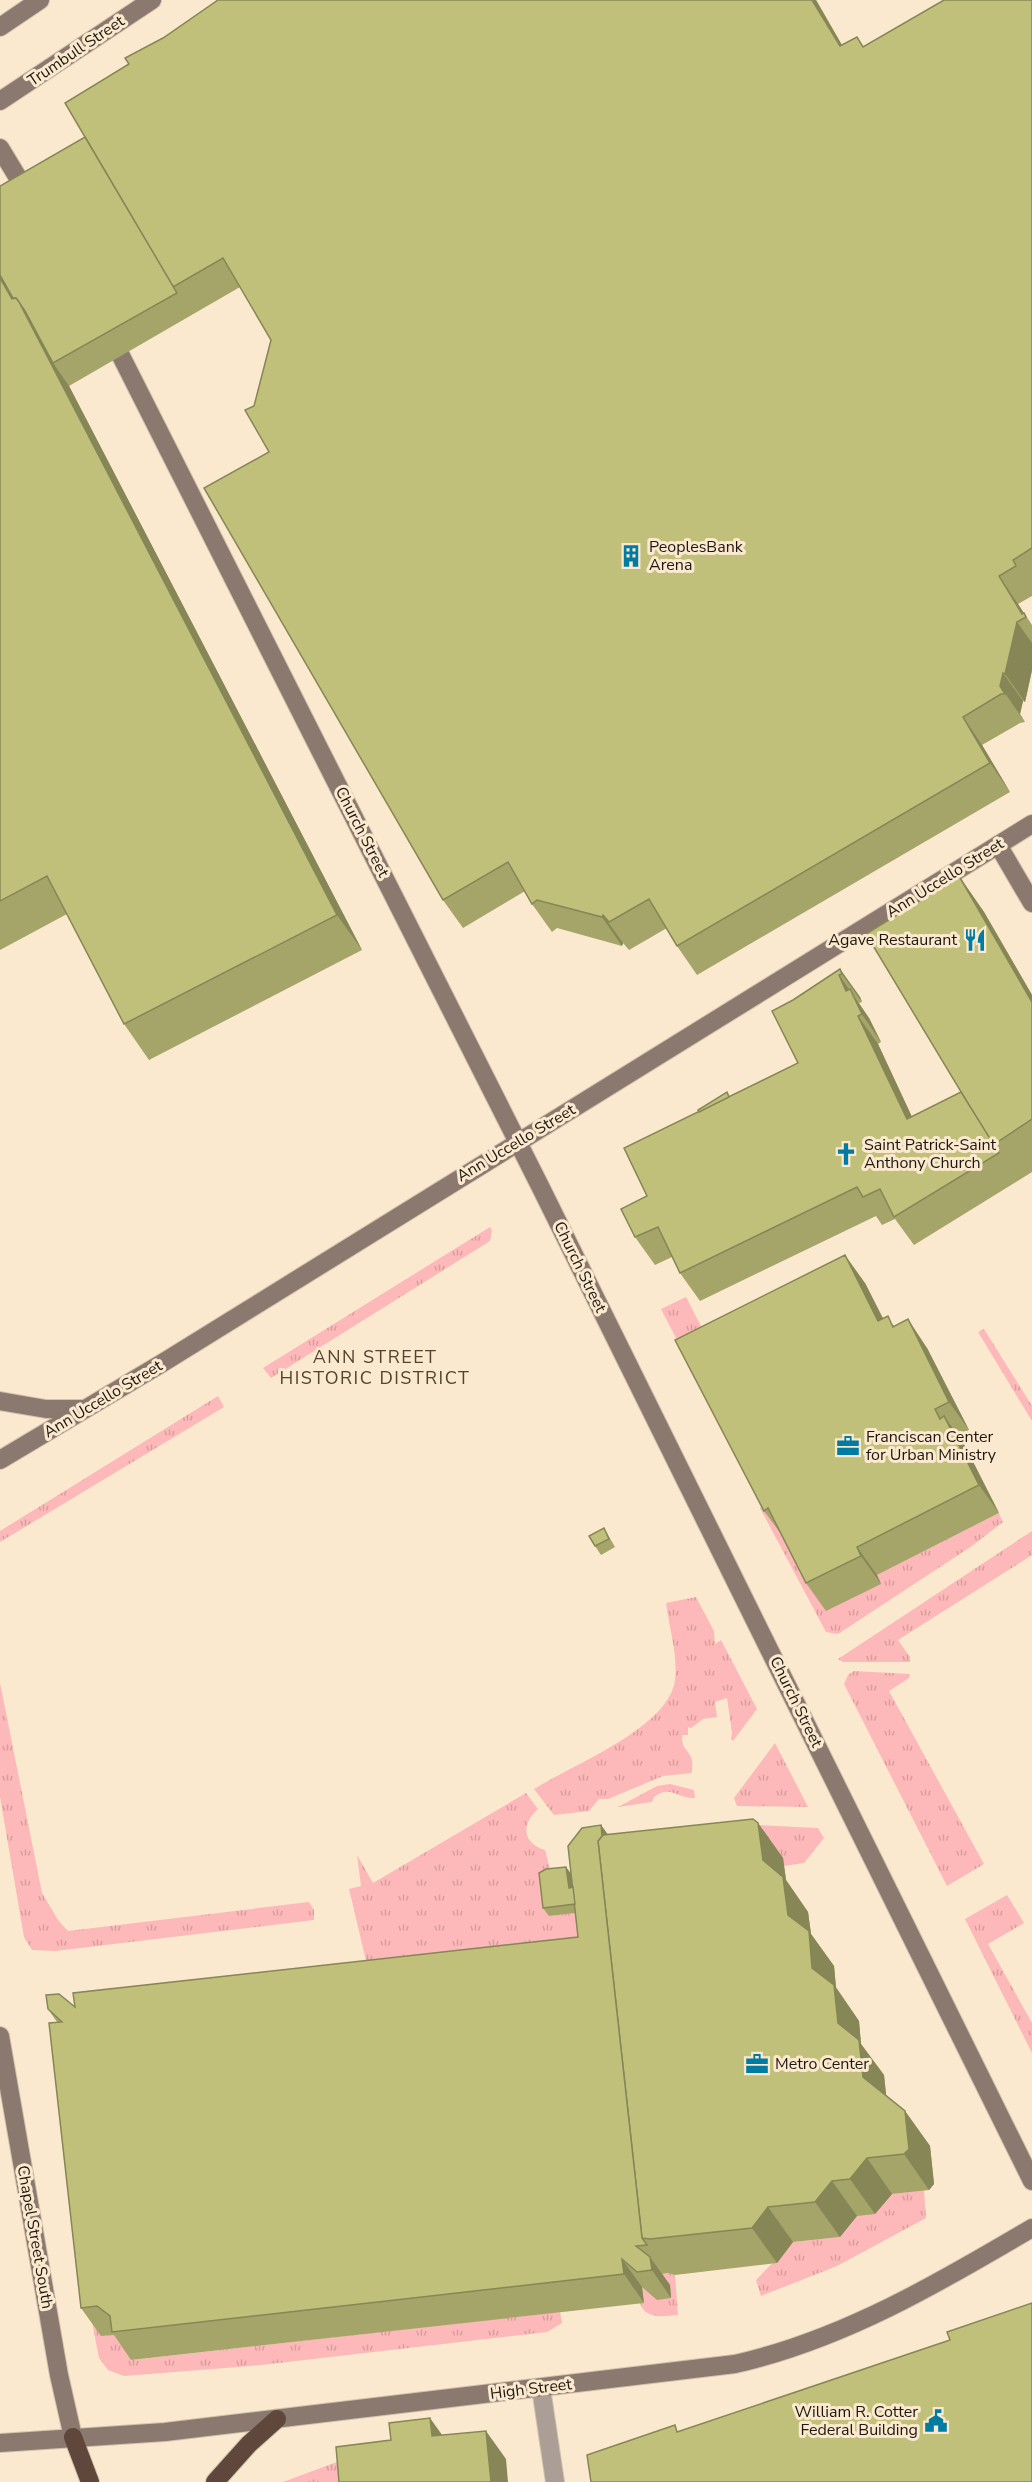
<svg xmlns="http://www.w3.org/2000/svg" width="1032" height="2482" font-family="'Nunito Sans',sans-serif">
	<defs>
		<pattern id="grass-tufts" width="24" height="20" patternUnits="userSpaceOnUse" patternTransform="scale(1.5)"><rect width="24" height="20" fill="#fdb8b9"/><path d="M3 7l-1-3M5 7V3M7 7l1-3M15 17l-1-3M17 17v-4M19 17l1-3" fill="none" stroke="#d89d9e"/></pattern>
	</defs>
	<rect width="100%" height="100%" fill="#fbe9cf"/>
	<g fill="url(#grass-tufts)">
		<polygon points="490,1227 492,1231 490,1241 271,1378 263,1368"/>
		<polygon points="686,1297 703,1330 694,1373 661,1309"/>
		<polygon points="984,1329 1032,1406 1032,1421 978,1332"/>
		<polygon points="218,1396 224,1407 0,1542 0,1531"/>
		<polygon points="766,1505 788,1536 880,1584 877,1575 999,1513 1003,1522 972,1546 838,1634 826,1632 760,1508"/>
		<polygon points="1032,1531 1032,1555 898,1640 910,1657 910,1662 843,1662 838,1659"/>
		<path d="M696,1597L714,1631L715,1644L721,1640L757,1709L733,1741L731,1739L732,1733L727,1698L715,1702L717,1717L703,1719L691,1728L688,1727V1735H682C682,1749 686,1747 691,1757C693,1761 692,1769 692,1773L663,1776L608,1799H599L589,1811L554,1815L534,1789C572,1765 669,1728 675,1680C678,1655 669,1627 666,1603Z"/>
		<polygon points="854,1671 910,1674 909,1678 889,1691 984,1864 947,1886 844,1684 848,1675"/>
		<polygon points="0,1683 42,1893 58,1920 68,1931 309,1902 314,1910 314,1920 55,1951 32,1950 24,1937 0,1797"/>
		<polygon points="775,1743 808,1807 737,1806 734,1798"/>
		<path d="M670,1784L694,1790L695,1798C678,1799 670,1784 654,1797L652,1802L618,1807L657,1786Z"/>
		<path d="M526,1793L538,1809C521,1824 522,1843 545,1850L552,1877L549,1916L592,1911L598,1965L373,1990L349,1889L361,1886L357,1855L373,1883Z"/>
		<polygon points="737,1824 818,1828 824,1838 804,1863 784,1866"/>
		<polygon points="1007,1895 1024,1923 988,1944 1032,2023 1032,2053 965,1919"/>
		<polygon points="924,2190 926,2218 837,2266 761,2296 756,2280 793,2242 840,2237 857,2216 892,2194"/>
		<polygon points="74,2228 101,2336 117,2334 132,2360 560,2312 562,2323 547,2332 261,2365 124,2376 108,2370 99,2358"/>
		<path d="M667,2273L675,2275L678,2315C664,2316 645,2320 640,2303L644,2302L642,2287L656,2274Z"/>
		<polygon points="345,2459 348,2482 283,2482"/>
	</g>
	<g fill="none" stroke-linecap="round" stroke-linejoin="round">
		<g stroke="#d3c3ac" stroke-width="20">
			<polyline id="street" points="541,2388 555,2482"/>
		</g>
		<g stroke="#d3c3ac" stroke-width="20">
			<g id="secondary">
				<polyline points="0,27 40,0"/>
				<polyline points="0,101 152,0"/>
				<polyline points="0,148 29,196"/>
				<polyline points="121,356 540,1186 1032,2181"/>
				<polyline points="998,845 1032,903"/>
				<polyline points="0,1401 46,1409 84,1409"/>
				<polyline points="0,1460 164,1362 1032,824"/>
				<polyline points="0,2036 59,2375 73,2437"/>
				<path d="M0,2443L165,2432L735,2364C842,2340 939,2283 1032,2228"/>
			</g>
		</g>
		<g stroke="#d3c3ac" stroke-width="20">
			<g id="highway">
				<polyline points="73,2437 90,2482"/>
				<polyline points="215,2482 249,2444 277,2419"/>
			</g>
		</g>
		<use href="#street" stroke="#ab9e97" stroke-width="18"/>
		<use href="#secondary" stroke="#8b786f" stroke-width="18"/>
		<use href="#highway" stroke="#60473b" stroke-width="18"/>
	</g>
	<g fill="#a5a56a">
		<polygon points="218,0 816,0 842,45 863,47 1032,0 1032,596 1018,604 1032,625 1032,670 1025,702 1023,701 1020,714 1025,722 1020,723 982,745 1010,792 697,975 677,946 667,928 629,950 623,943 622,946 557,928 552,932 532,904 525,891 463,928 443,900 269,452 254,406 271,340 240,287 69,386 362,950 149,1060 124,1024 67,914 0,950 0,186 85,137 129,64 163,38"/>
		<polygon points="959,876 984,912 1032,995 1032,1172 914,1245 895,1219 882,1225 876,1216 700,1301 680,1273 672,1257 655,1265 635,1237 647,1196 730,1097 798,1063 793,1000 840,969 860,997 862,1002 859,1003 869,1018 881,1042 878,1044 912,1117 961,1092"/>
		<polygon points="865,1283 883,1318 927,1348 969,1430 958,1435 964,1444 999,1513 877,1575 881,1584 826,1611 806,1583 784,1538 764,1511"/>
		<polygon points="604,1528 615,1547 601,1555 595,1546"/>
		<polygon points="758,1823 783,1858 786,1880 808,1912 811,1934 834,1966 836,1987 859,2021 861,2044 884,2075 886,2095 905,2111 930,2146 934,2184 929,2190 892,2194 875,2214 857,2216 840,2237 793,2242 777,2263 675,2275 667,2273 662,2274 670,2285 671,2298 657,2300 642,2287 644,2303 131,2360 114,2335 101,2336 81,2308 57,2022 48,2009 75,2007 578,1937 576,1913 549,1916 543,1908 566,1867 571,1875 601,1825 608,1835"/>
	</g>
	<g fill="#868656">
		<polygon points="812,0 816,0 859,75 840,46"/>
		<polygon points="0,270 23,311 12,299 0,278"/>
		<polygon points="19,302 44,338 53,363 69,386 362,950 337,915"/>
		<polygon points="999,576 1018,604 1032,626 1026,617 1024,617"/>
		<polygon points="1017,622 1032,643 1032,670 1025,702 1005,674"/>
		<polygon points="1003,673 1023,701 1020,714 1025,722 1000,686"/>
		<polygon points="963,717 982,745 1010,792 990,763"/>
		<polygon points="959,876 984,912 1032,995 1032,1002"/>
		<polygon points="603,915 623,943 622,946 602,917"/>
		<polygon points="840,969 860,997 862,1002 842,974"/>
		<polygon points="839,975 869,1018 881,1042 846,991"/>
		<polygon points="858,1016 878,1044 926,1147 907,1119"/>
		<polygon points="845,1255 865,1283 898,1349 878,1321"/>
		<polygon points="908,1319 927,1348 969,1430 949,1402"/>
		<polygon points="944,1416 964,1444 999,1513 979,1485"/>
		<polygon points="857,1547 877,1575 881,1584 861,1556"/>
		<polygon points="758,1823 783,1858 786,1880 808,1912 811,1934 834,1966 836,1988 859,2021 861,2044 884,2075 888,2112 863,2077 763,1860"/>
		<polygon points="601,1825 621,1853 663,2238"/>
		<polygon points="566,1867 572,1875 574,1896 569,1888"/>
		<polygon points="905,2111 930,2146 934,2184 929,2190 904,2154"/>
		<polygon points="867,2158 892,2194 875,2214 850,2179"/>
		<polygon points="832,2181 857,2216 840,2237 815,2202"/>
		<polygon points="768,2207 793,2242 777,2263 752,2228"/>
		<polygon points="650,2257 670,2285 671,2298 652,2270"/>
		<polygon points="622,2259 642,2287 644,2303 624,2274"/>
		<polygon points="430,2418 450,2446 432,2436"/>
		<polygon points="486,2431 506,2459 508,2482 491,2482"/>
	</g>
	<g fill="#c0c07b" stroke="#868656" stroke-width="1.5">
		<polygon points="218,0 812,0 840,46 857,37 863,47 944,0 1032,0 1032,548 1013,560 1016,566 999,576 1022,614 1024,613 1026,617 1017,622 1005,674 1003,673 1000,686 1005,694 1001,694 963,717 990,763 677,946 649,899 609,922 603,915 602,917 537,900 532,904 508,862 443,900 204,488 269,452 245,410 254,406 271,340 223,258 173,287 65,103 129,64 125,58 163,38"/>
		<polygon points="85,137 177,293 53,363 25,311 16,298 13,298 0,275 0,186"/>
		<polygon points="0,278 12,299 16,298 19,302 337,915 124,1024 47,876 0,901"/>
		<polygon points="959,876 1032,1002 1032,1119 993,1145 866,934"/>
		<polygon points="840,969 842,974 839,975 846,991 850,989 862,1014 858,1016 907,1119 961,1092 999,1153 894,1217 880,1189 863,1197 857,1187 680,1273 658,1227 635,1237 621,1209 647,1196 624,1148 798,1063 772,1011 793,1000"/>
		<polygon points="727,1092 729,1097 699,1112 698,1110"/>
		<polygon points="845,1255 878,1321 888,1316 893,1327 908,1319 949,1402 935,1409 940,1419 944,1416 979,1485 857,1547 861,1556 806,1583 768,1508 764,1511 675,1340"/>
		<polygon points="604,1528 609,1539 595,1546 589,1536"/>
		<polygon points="753,1819 758,1823 763,1860 783,1877 788,1915 809,1931 812,1968 834,1985 838,2023 859,2040 863,2077 905,2111 909,2149 904,2154 867,2158 850,2179 832,2181 815,2202 768,2207 752,2228 650,2239 642,2238 598,1841 603,1835"/>
		<polygon points="601,1825 602,1836 598,1841 642,2238 647,2245 636,2246 650,2257 652,2270 637,2272 622,2259 624,2274 112,2332 110,2316 97,2306 81,2308 49,2023 62,2022 48,2009 46,1995 59,1994 75,2007 73,1993 578,1937 568,1846 582,1828"/>
		<polygon points="566,1867 569,1888 573,1887 575,1904 543,1908 539,1873 546,1869"/>
		<polygon points="1032,2303 1032,2482 591,2482 587,2455 675,2425 677,2432 950,2340 947,2332"/>
		<polygon points="430,2418 432,2436 486,2431 491,2482 339,2482 336,2447 391,2440 389,2423"/>
	</g>
	<defs>
		<g id="building-bare" transform="scale(1.8)"><path d="M-4-6H4V6H1V3H-1V6H-4ZM-2.5-4.3h1.7v1.8h-1.7ZM.8-4.3h1.7v1.8H.8ZM-2.5-1h1.7V.8h-1.7ZM.8-1h1.7V.8H.8Z" fill="#007ba2" stroke="#fbe9cf" stroke-width="2.5" paint-order="stroke"/></g>
		<g id="restaurant-bare" transform="scale(1.8)"><path d="M-5-6h1v4h1v-4h1v4h1v-4h1v5L-1.5 .5V6h-2V.5L-5-1ZM5-6V6H3V1.5H1.5Q1.5-4 5-6Z" fill="#007ba2" stroke="#fbe9cf" stroke-width="2.5" paint-order="stroke"/></g>
		<g id="church-bare" transform="scale(1.8)"><path d="M-1.2-6h2.4v3.5h3.3v2.4h-3.3V6h-2.4V-.1h-3.3v-2.4h3.3Z" fill="#007ba2" stroke="#fbe9cf" stroke-width="2.5" paint-order="stroke"/></g>
		<g id="office-bare" transform="scale(1.8)"><path d="M-6-3h4V-5.5h4V-3h4V5H-6ZM-1-4.5V-3h2v-1.5ZM-6 0V1H6V0Z" fill="#007ba2" stroke="#fbe9cf" stroke-width="2.5" paint-order="stroke"/></g>
		<g id="civic-bare" transform="scale(1.8)"><path d="M-.6-6.5H3V-4.5H.6V-3L4-1V1h2V6H-6V1h2V-1L-.6-3ZM-1.2 2.5V6h2.4V2.5Z" fill="#007ba2" stroke="#fbe9cf" stroke-width="2.5" paint-order="stroke"/></g>
	</defs>
	<g fill-rule="evenodd">
		<use href="#building-bare" x="631" y="556"/>
		<use href="#restaurant-bare" x="975" y="940"/>
		<use href="#church-bare" x="846" y="1154"/>
		<use href="#office-bare" x="848" y="1446"/>
		<use href="#office-bare" x="757" y="2064"/>
		<use href="#civic-bare" x="936" y="2421"/>
	</g>
	<g text-anchor="middle" dominant-baseline="central" stroke-width="6" stroke-linejoin="round" paint-order="stroke">
		<g font-size="16" fill="#1e180f" stroke="#fbe9cf">
			<text transform="translate(76 51) rotate(-34)">Trumbull Street</text>
			<text transform="translate(362 832) rotate(63)">Church Street</text>
			<text transform="translate(945 878) rotate(-32)">Ann Uccello Street</text>
			<text transform="translate(516 1143) rotate(-31)">Ann Uccello Street</text>
			<text transform="translate(580 1267) rotate(64)">Church Street</text>
			<text transform="translate(103 1399) rotate(-31)">Ann Uccello Street</text>
			<text transform="translate(796 1702) rotate(64)">Church Street</text>
			<text transform="translate(35 2237) rotate(80)">Chapel Street South</text>
			<text transform="translate(531 2389) rotate(-7)">High Street</text>
		</g>
		<g font-size="16" fill="#1e180f" stroke="#fbe9cf" text-anchor="start">
			<text x="649" y="547">PeoplesBank<tspan x="649" dy="18">Arena</tspan></text>
			<text x="957" y="940" text-anchor="end">Agave Restaurant</text>
			<text x="864" y="1145">Saint Patrick-Saint<tspan x="864" dy="18">Anthony Church</tspan></text>
			<text x="866" y="1437">Franciscan Center<tspan x="866" dy="18">for Urban Ministry</tspan></text>
			<text x="775" y="2064">Metro Center</text>
			<text x="918" y="2412" text-anchor="end">William R. Cotter<tspan x="918" dy="18">Federal Building</tspan></text>
		</g>
		<g font-size="18" letter-spacing="1.5" fill="#51432d" stroke="#fbe9cf">
			<text x="375" y="1357">ANN STREET<tspan x="375" dy="21">HISTORIC DISTRICT</tspan></text>
		</g>
	</g>
</svg>
